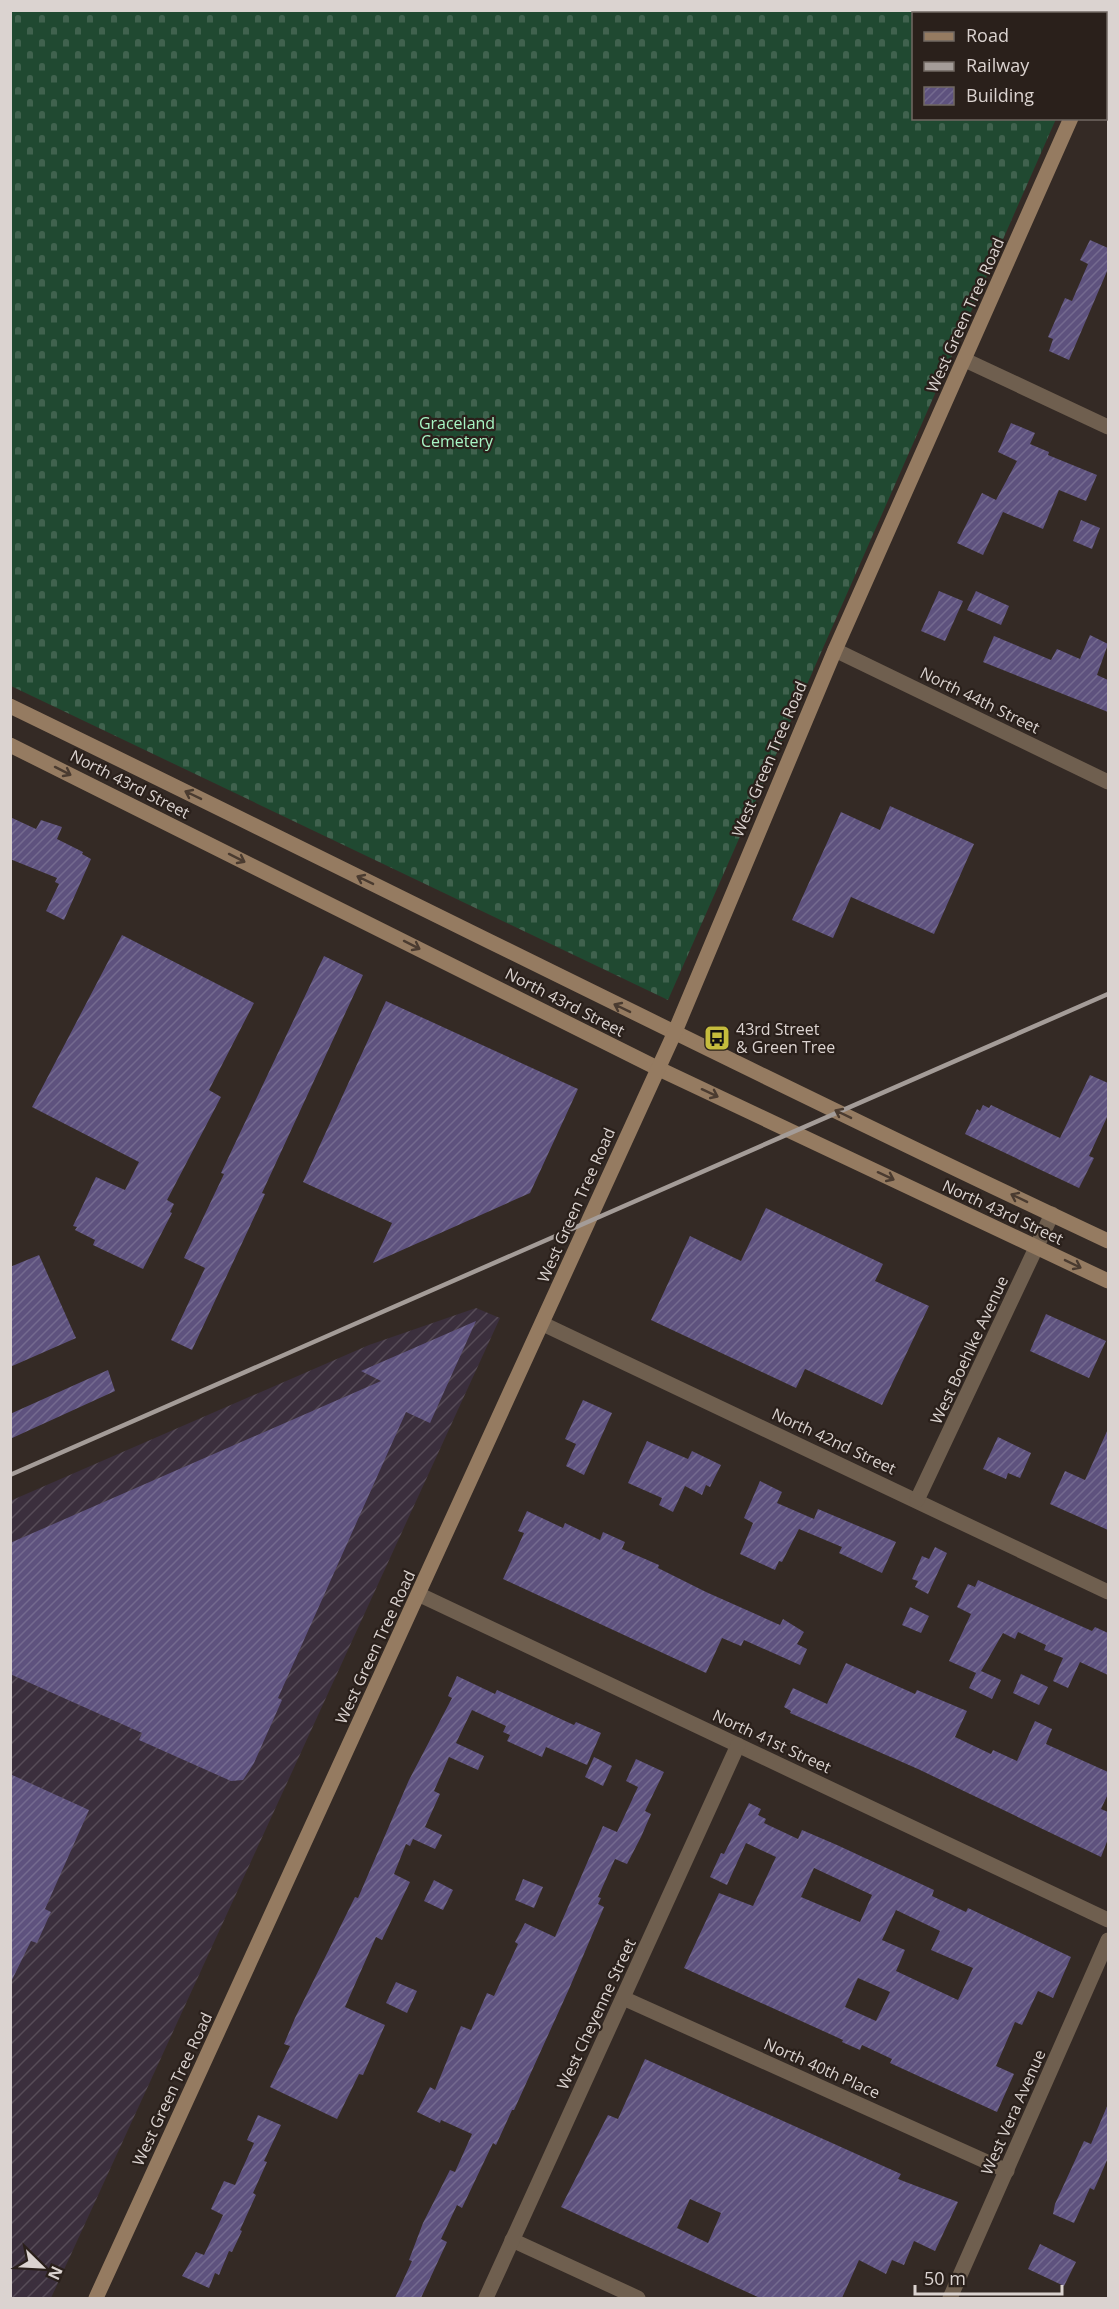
<svg xmlns="http://www.w3.org/2000/svg" width="1119" height="2309" font-family="'Open Sans',sans-serif">
	<defs>
		<pattern id="industrial-furrows" width="10" height="10" patternUnits="userSpaceOnUse" patternTransform="scale(1.5)"><rect width="10" height="10" fill="#3b2f3d"/><path d="M-1 1l2-2M0 10L10 0M9 11l2-2" fill="none" stroke="#574c58"/></pattern>
		<pattern id="cemetery-stones" width="16" height="16" patternUnits="userSpaceOnUse" patternTransform="scale(1.5)"><rect width="16" height="16" fill="#204931"/><path d="M2 7V4a2 2 0 0 1 4 0v3zM10 15v-3a2 2 0 0 1 4 0v3z" fill="#40624e"/></pattern>
		<pattern id="building-hatch" width="6" height="6" patternUnits="userSpaceOnUse" patternTransform="scale(1.5)"><rect width="6" height="6" fill="#5e527e"/><path d="M-1 1l2-2M0 6l6-6M5 7l2-2" fill="none" stroke="#746a8f"/></pattern>
	</defs>
	<rect width="100%" height="100%" fill="#342a25"/>
	<polygon fill="url(#industrial-furrows)" points="476,1308 500,1318 51,2298 11,2298 10,1501 369,1345"/>
	<polygon fill="url(#cemetery-stones)" points="10,11 1103,11 1102,14 914,14 914,118 1056,119 668,1000 11,686"/>
	<g fill="url(#building-hatch)" fill-rule="evenodd">
		<polygon points="1090,240 1108,248 1108,269 1069,360 1049,351 1053,339 1048,337 1065,298 1072,301 1088,264 1080,260"/>
		<polygon points="1011,423 1035,433 1030,444 1049,452 1048,455 1097,475 1086,501 1059,490 1043,529 1003,512 983,555 957,543 982,493 996,500 1017,461 998,452"/>
		<polygon points="1081,520 1100,528 1092,549 1073,541"/>
		<polygon points="939,591 963,601 945,641 921,631"/>
		<polygon points="976,591 1009,606 1001,625 967,610"/>
		<polygon points="1090,635 1108,644 1097,675 1108,680 1108,712 983,662 994,636 1051,660 1057,649 1080,659"/>
		<polygon points="890,806 974,844 934,934 851,897 833,938 792,920 841,812 880,830"/>
		<polygon points="10,817 36,829 41,820 62,827 57,839 83,852 82,854 91,859 64,920 46,911 59,884 55,882 57,878 10,859"/>
		<polygon points="122,935 254,1003 209,1090 221,1097 167,1200 174,1204 170,1212 172,1213 143,1269 93,1245 95,1240 75,1230 77,1227 73,1226 96,1177 125,1190 139,1162 32,1107"/>
		<polygon points="324,956 363,975 262,1193 265,1194 192,1350 171,1340 205,1268 184,1258 224,1174 221,1173"/>
		<polygon points="386,1001 578,1089 530,1193 373,1263 392,1223 303,1182"/>
		<polygon points="1090,1075 1108,1083 1108,1115 1089,1156 1094,1158 1079,1188 965,1134 977,1109 980,1111 983,1105 989,1108 991,1105 1060,1138"/>
		<polygon points="766,1208 883,1264 875,1281 929,1306 882,1405 805,1369 796,1388 651,1320 690,1236 741,1261"/>
		<polygon points="39,1255 76,1338 10,1367 10,1267"/>
		<polygon points="1046,1314 1106,1341 1089,1378 1030,1351"/>
		<polygon points="476,1321 430,1423 406,1412 278,1698 282,1700 254,1763 243,1780 231,1781 139,1740 142,1733 10,1674 10,1543 381,1381 361,1371"/>
		<polygon points="108,1370 115,1391 10,1439 10,1414"/>
		<polygon points="583,1400 612,1413 584,1475 566,1466 576,1444 565,1439"/>
		<polygon points="1108,1429 1108,1530 1050,1504 1065,1471 1085,1480"/>
		<polygon points="998,1437 1031,1453 1020,1478 1008,1473 1006,1479 983,1469"/>
		<polygon points="647,1441 688,1459 692,1451 721,1465 710,1487 706,1485 702,1495 685,1486 673,1512 659,1505 662,1498 628,1483"/>
		<polygon points="760,1481 782,1492 777,1503 814,1519 818,1509 896,1542 882,1573 839,1553 842,1547 799,1529 782,1562 779,1561 775,1570 740,1554 753,1523 744,1518"/>
		<polygon points="527,1511 563,1528 565,1523 600,1540 603,1532 625,1542 622,1549 659,1565 658,1568 706,1592 780,1625 783,1619 804,1632 797,1644 807,1649 800,1665 744,1640 741,1646 722,1638 706,1673 503,1579 524,1533 518,1531"/>
		<polygon points="935,1547 947,1553 928,1594 915,1587 918,1581 912,1579 922,1556 929,1559"/>
		<polygon points="978,1580 1092,1631 1095,1627 1108,1633 1108,1675 1080,1662 1068,1688 1053,1681 1063,1658 1044,1650 1046,1645 1018,1632 1015,1639 1003,1633 981,1671 1001,1680 992,1699 969,1688 976,1673 949,1661 971,1614 957,1607 968,1584 975,1587"/>
		<polygon points="910,1607 929,1616 921,1633 902,1625"/>
		<polygon points="846,1663 915,1694 917,1690 967,1711 955,1737 991,1754 993,1750 1017,1761 1035,1721 1052,1729 1046,1744 1108,1772 1108,1794 1101,1809 1108,1812 1108,1839 1101,1857 918,1769 790,1713 791,1711 784,1707 793,1688 827,1704"/>
		<polygon points="1021,1674 1048,1687 1039,1705 1013,1693"/>
		<polygon points="457,1676 495,1694 497,1690 574,1725 576,1722 601,1733 587,1765 546,1747 542,1757 507,1741 510,1735 503,1732 506,1726 472,1710 456,1743 484,1756 478,1770 449,1757 434,1791 440,1794 425,1827 442,1835 435,1849 413,1839 410,1846 406,1844 394,1874 410,1882 382,1940 376,1937 345,2007 385,2025 363,2075 359,2074 337,2119 270,2087 290,2046 284,2044 295,2018 355,1897 358,1898 409,1780 452,1698 448,1696"/>
		<polygon points="594,1757 612,1766 603,1786 585,1777"/>
		<polygon points="636,1759 664,1772 645,1811 651,1814 641,1837 627,1864 615,1859 598,1897 601,1898 598,1904 604,1907 569,1989 514,2110 512,2110 496,2145 493,2143 462,2208 457,2205 441,2239 447,2242 421,2298 395,2298 412,2261 409,2260 423,2223 450,2170 455,2172 472,2134 441,2120 440,2123 417,2112 430,2087 435,2090 461,2026 471,2030 487,1993 494,1996 518,1944 515,1942 525,1923 555,1937 603,1826 617,1832 638,1787 626,1781"/>
		<polygon points="10,1774 89,1810 45,1909 51,1912 37,1943 31,1941 10,1984"/>
		<path d="M749,1803L761,1809L758,1815L766,1819L764,1823L798,1839L802,1830L837,1845L934,1890L932,1896L966,1912L968,1908L1071,1957L1053,1998L1038,1991L1022,2025L1015,2022L996,2066L1014,2074L997,2112L890,2063L892,2059L862,2045L860,2050L842,2042L843,2040L684,1968L719,1893L753,1906L776,1857L746,1843L727,1885L710,1877L721,1853L724,1854ZM814,1868L872,1895L860,1922L801,1897ZM896,1910L940,1931L931,1950L973,1968L958,2000L896,1971L905,1950L882,1940ZM858,1978L890,1992L876,2021L845,2007Z"/>
		<polygon points="523,1879 543,1887 534,1908 515,1900"/>
		<polygon points="434,1880 453,1890 443,1910 424,1901"/>
		<polygon points="396,1982 417,1991 407,2013 386,2003"/>
		<path d="M645,2059L901,2174L898,2179L958,2202L935,2251L914,2241L904,2265L892,2260L886,2274L859,2260L842,2298H760L561,2207L608,2115L618,2119ZM690,2199L721,2213L708,2243L677,2228Z"/>
		<polygon points="1108,2104 1108,2158 1094,2190 1090,2188 1074,2223 1053,2214 1055,2204 1084,2141 1091,2144"/>
		<polygon points="258,2115 281,2125 264,2161 267,2162 253,2193 256,2195 240,2230 242,2231 232,2252 229,2251 219,2275 215,2273 209,2288 182,2276 196,2252 204,2255 223,2215 211,2209 224,2181 235,2185 254,2143 247,2140"/>
		<polygon points="1040,2244 1076,2262 1064,2286 1028,2269"/>
	</g>
	<g fill="none" stroke-linecap="round" stroke-linejoin="round">
		<g stroke="#6f5f4f" stroke-width="15">
			<polyline points="1106,71 1108,73"/>
			<polyline points="965,360 1108,427"/>
			<polyline points="835,650 1108,782"/>
			<polyline points="543,1324 1108,1592"/>
			<polyline points="917,1500 1052,1214"/>
			<polyline points="420,1595 1108,1920"/>
			<polyline points="623,1998 1007,2171"/>
			<polyline points="512,2240 638,2298"/>
			<polyline points="486,2298 738,1745"/>
			<polyline points="950,2298 1108,1940"/>
		</g>
		<g stroke="#957b61" stroke-width="15">
			<polyline points="1106,40 1108,33"/>
			<path d="M10,706C377,884 740,1068 1108,1241"/>
			<polyline points="10,745 657,1068 1108,1281"/>
			<polyline points="96,2298 674,1034 835,650 1071,118"/>
		</g>
		<polyline stroke="#a49c98" stroke-width="4.5" points="10,1475 1108,994"/>
	</g>
	<defs><path id="oneway-shaft" d="M-6 0H5M1.5-3L5.5 0L1.5 3" fill="none" stroke-width="1.6" stroke-linecap="round" stroke-linejoin="round" transform="scale(1.5)"/></defs>
	<g stroke="#4a3b30">
		<use href="#oneway-shaft" transform="translate(63 771) rotate(27)"/>
		<use href="#oneway-shaft" transform="translate(193 795) rotate(-154)"/>
		<use href="#oneway-shaft" transform="translate(237 858) rotate(27)"/>
		<use href="#oneway-shaft" transform="translate(365 880) rotate(-154)"/>
		<use href="#oneway-shaft" transform="translate(412 945) rotate(27)"/>
		<use href="#oneway-shaft" transform="translate(622 1008) rotate(-154)"/>
		<use href="#oneway-shaft" transform="translate(710 1093) rotate(25)"/>
		<use href="#oneway-shaft" transform="translate(843 1114) rotate(-154)"/>
		<use href="#oneway-shaft" transform="translate(886 1176) rotate(25)"/>
		<use href="#oneway-shaft" transform="translate(1019 1198) rotate(-154)"/>
		<use href="#oneway-shaft" transform="translate(1073 1264) rotate(26)"/>
	</g>
	<defs>
		<g id="bus-square" transform="scale(1.35)"><rect x="-9" y="-9" width="18" height="18" rx="4" fill="#c5bc3d" stroke="#2a201b"/><path d="M-5-6H5V4H4V6H2V4H-2V6H-4V4H-5ZM-3.5-4V0h7V-4ZM-3.5 1.2v1.5H-2V1.2ZM2 1.2v1.5H3.5V1.2Z" fill="#111"/></g>
	</defs>
	<g fill-rule="evenodd">
		<use href="#bus-square" x="717" y="1038"/>
	</g>
	<g text-anchor="middle" dominant-baseline="central" stroke-width="4.5" stroke-linejoin="round" paint-order="stroke">
		<g font-size="16" fill="#dbd3d0" stroke="#2a201b">
			<text transform="translate(965 315) rotate(-66)">West Green Tree Road</text>
			<text transform="translate(980 700) rotate(26)">North 44th Street</text>
			<text transform="translate(769 759) rotate(-67)">West Green Tree Road</text>
			<text transform="translate(130 784) rotate(27)">North 43rd Street</text>
			<text transform="translate(565 1002) rotate(27)">North 43rd Street</text>
			<text transform="translate(576 1205) rotate(-66)">West Green Tree Road</text>
			<text transform="translate(1003 1212) rotate(25)">North 43rd Street</text>
			<text transform="translate(969 1350) rotate(-65)">West Boehlke Avenue</text>
			<text transform="translate(834 1441) rotate(25)">North 42nd Street</text>
			<text transform="translate(375 1647) rotate(-65)">West Green Tree Road</text>
			<text transform="translate(772 1741) rotate(25)">North 41st Street</text>
			<text transform="translate(596 2014) rotate(-65)">West Cheyenne Street</text>
			<text transform="translate(822 2068) rotate(24)">North 40th Place</text>
			<text transform="translate(172 2089) rotate(-65)">West Green Tree Road</text>
			<text transform="translate(1013 2112) rotate(-66)">West Vera Avenue</text>
		</g>
		<g font-size="16" fill="#a8f5c4" stroke="#2a201b">
			<text x="457" y="423">Graceland<tspan x="457" dy="18">Cemetery</tspan></text>
		</g>
		<g font-size="16" fill="#dbd3d0" stroke="#2a201b" text-anchor="start">
			<text x="736" y="1029">43rd Street<tspan x="736" dy="18">&amp; Green Tree</tspan></text>
		</g>
	</g>
	<rect width="1119" height="2309" fill="none" stroke="#dbd3d0" stroke-width="24"/>
	<rect x="912" y="12" width="195" height="108" fill="#2a201b" stroke="#716863" stroke-width="1.5"/>
	<rect x="924" y="32" width="30" height="9" fill="#957b61" stroke="#716863" stroke-width="1.5"/>
	<text x="966" y="42" font-size="18" fill="#dbd3d0">Road</text>
	<rect x="924" y="62" width="30" height="9" fill="#a49c98" stroke="#716863" stroke-width="1.5"/>
	<text x="966" y="72" font-size="18" fill="#dbd3d0">Railway</text>
	<rect x="924" y="87" width="30" height="18" fill="url(#building-hatch)" stroke="#716863" stroke-width="1.5"/>
	<text x="966" y="102" font-size="18" fill="#dbd3d0">Building</text>
	<g transform="translate(42 2267) rotate(114)" stroke="#2a201b" stroke-width="4.5" paint-order="stroke">
	<path d="M0-4.5L10 22L0 15L-10 22Z" fill="#dbd3d0"/>
	<text y="-9" font-size="16" font-weight="bold" text-anchor="middle" fill="#dbd3d0">N</text>
	</g>
	<path d="M915 2285v9h147v-9" fill="none" stroke="#dbd3d0" stroke-width="3"/>
	<text x="924" y="2285" font-size="18" fill="#dbd3d0" stroke="#2a201b" stroke-width="4.5" paint-order="stroke">50 m</text>
</svg>
